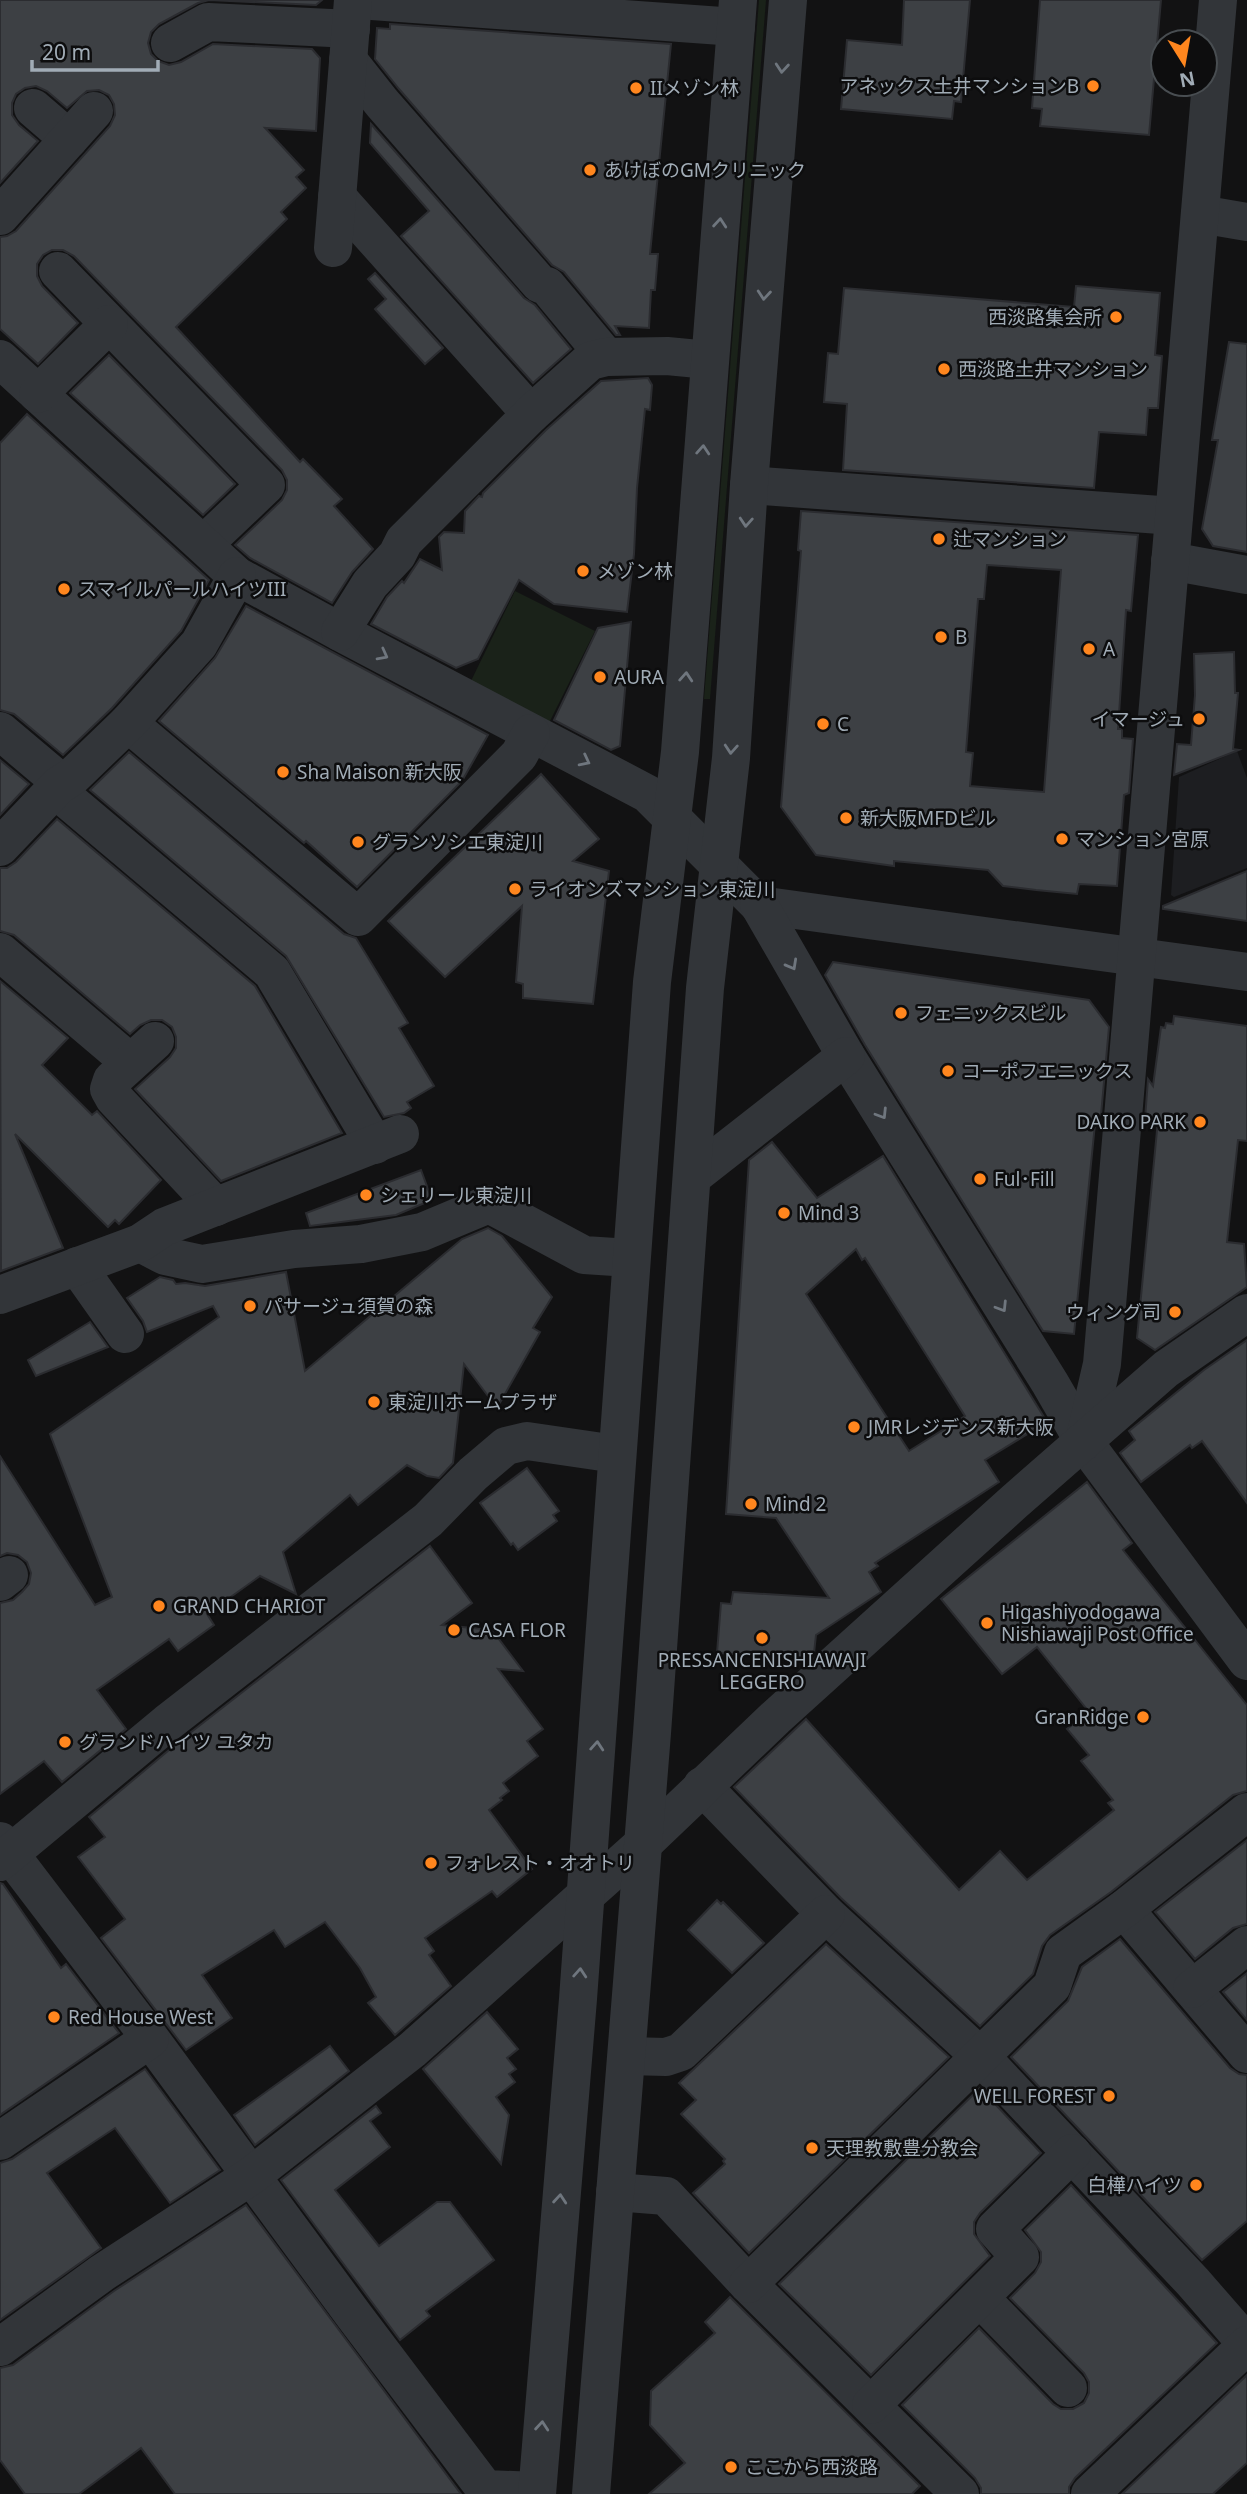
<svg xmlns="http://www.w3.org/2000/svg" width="1247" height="2494" font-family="'Noto Sans','Noto Sans JP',sans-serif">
	<rect width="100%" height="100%" fill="#121213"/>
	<polygon fill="#1d1e21" points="1237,751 1247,778 1247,868 1174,897 1171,895 1179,777"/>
	<g fill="#1a2219">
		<polygon points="759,0 766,0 710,699 704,699"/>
		<polygon points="515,591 595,631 549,723 469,685"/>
	</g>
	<g fill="#3d4044" stroke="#2b2c30" stroke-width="2" fill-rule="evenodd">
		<polygon points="0,0 322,0 316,5 209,0 198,3 159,24 151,32 148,43 151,54 158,61 169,65 181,62 213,44 312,49 320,58 316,131 265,128 304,170 296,177 306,188 281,212 287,219 176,327 300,462 303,459 342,499 334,506 373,549 352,572 332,603 250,558 235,545 282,500 287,490 287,480 282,470 74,256 63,250 52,250 43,255 37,264 37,276 42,286 78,323 38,364 0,329 0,237 7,236 16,231 110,126 115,115 114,104 109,95 99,90 87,91 67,108 47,91 36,86 25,88 16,94 12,103 12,115 19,125 38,141 0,183"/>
		<polygon points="904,0 970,0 961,102 954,101 952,119 841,109 847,40 902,45"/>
		<polygon points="1040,0 1161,0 1149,135 1040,126 1042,109 1032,108"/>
		<polygon points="390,24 671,44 650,254 658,254 655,290 651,290 649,328 615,326 620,335 616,335 564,272 552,265 399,89 375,59 377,28 390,29"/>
		<polygon points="371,124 524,298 535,305 571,349 533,383 401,236 429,211 370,143"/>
		<polygon points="375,273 443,348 425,364 375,309 386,299 368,279"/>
		<polygon points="1076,286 1160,293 1155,355 1162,356 1158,408 1148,408 1146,435 1099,432 1094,488 843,470 847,404 824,402 828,353 838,354 844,288 1074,307"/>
		<polygon points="1229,342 1247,344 1247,552 1213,546 1202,529 1218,440 1212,440"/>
		<polygon points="109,355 235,484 203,515 70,393"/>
		<polygon points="648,378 652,385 650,410 645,409 637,488 634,554 627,612 554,604 519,580 478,659 456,668 371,624 387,597 402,581 404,583 420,559 442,570 439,537 444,532 464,533 465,511 479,496 482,497 483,493 546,430 601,381"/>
		<polygon points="27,414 209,580 181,631 112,708 63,755 14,714 0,710 0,443"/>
		<path d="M801,511L1138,535L1131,611L1126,610L1118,729H1122V738L1133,739L1129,793L1124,795L1117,886L1079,884L1077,894L1036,890L1003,886L988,870L894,861V866L816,855L781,807L801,551L798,550ZM987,565L1061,570L1044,792L970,786L973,753L966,752L978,599H984Z"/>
		<polygon points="246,606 488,735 462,781 357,887 306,841 304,843 159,721 215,658"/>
		<polygon points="631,622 620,746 611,750 554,720 598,628"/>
		<polygon points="1234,652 1235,693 1238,693 1233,749 1239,750 1174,775 1177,744 1191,745 1195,695 1194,654"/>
		<polygon points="129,752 344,934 356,938 408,1023 399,1028 434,1086 407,1102 411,1108 404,1113 384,1117 286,956 90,790"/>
		<polygon points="0,760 29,784 0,815"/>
		<polygon points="541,774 599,839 573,861 609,871 593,1004 523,998 523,984 516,982 522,906 445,977 388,921"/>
		<polygon points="57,819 255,986 342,1133 221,1181 135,1089 170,1057 176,1048 176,1037 172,1027 162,1020 151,1020 140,1025 130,1034 14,935 0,931 0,868 7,868 16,862"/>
		<polygon points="1247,871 1247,921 1163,909 1163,906"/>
		<polygon points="833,962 1089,1000 1109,1027 1101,1115 1096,1114 1074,1334 1043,1331 865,1045 825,975"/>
		<polygon points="0,981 68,1038 42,1065 92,1115 97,1111 161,1180 119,1224 115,1220 108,1227 15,1134 63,1248 1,1271"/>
		<polygon points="1174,1016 1247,1026 1247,1141 1238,1140 1227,1242 1244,1244 1247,1287 1155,1350 1137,1338 1158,1120 1145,1119 1148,1079 1153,1086 1161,1027 1165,1028 1166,1023 1173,1024"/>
		<path d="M772,1142L817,1198L883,1156L1047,1422L985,1460L999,1482L875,1563L878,1566L869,1572L881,1592L816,1635L814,1653L808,1658L717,1653L721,1603L731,1604L733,1592L829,1598L776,1518L726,1514L749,1160ZM856,1249L862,1260L865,1258L965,1416L909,1451L806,1294Z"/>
		<polygon points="421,1170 432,1200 396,1215 310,1226 306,1213"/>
		<polygon points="488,1228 502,1236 552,1297 533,1328 540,1332 497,1408 464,1364 453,1463 439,1478 427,1476 407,1465 358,1505 350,1495 283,1552 296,1594 260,1576 207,1614 214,1625 178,1651 169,1639 97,1690 126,1729 62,1782 44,1761 0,1794 0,1603 13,1600 22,1592 29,1584 31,1573 27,1562 18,1555 7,1553 0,1556 0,1456 95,1605 112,1597 50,1434 219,1317 213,1306 147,1332 143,1321 127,1298 160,1277 173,1280 176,1284 185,1283 205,1286 286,1272 305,1371 462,1239"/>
		<polygon points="90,1322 108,1347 36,1376 28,1360"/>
		<polygon points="1247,1340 1247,1503 1202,1441 1192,1448 1190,1445 1141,1482 1120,1453 1135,1440 1129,1431 1204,1370"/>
		<polygon points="527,1468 559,1511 553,1515 557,1521 518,1550 513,1543 511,1545 480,1503"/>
		<polygon points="1087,1482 1132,1543 1123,1550 1247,1705 1247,1791 1233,1795 1111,1892 1050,1935 1042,1946 1033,1974 980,2026 841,1898 734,1787 806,1719 959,1890 1000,1851 1027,1880 1114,1810 1108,1803 1113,1800 1081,1761 1089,1755 1067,1729 1089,1712 1037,1647 1002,1674 941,1599"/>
		<polygon points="430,1546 472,1603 442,1625 492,1630 523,1671 498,1669 543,1729 527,1741 538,1756 503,1783 509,1791 500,1798 502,1800 489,1810 532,1869 497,1897 492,1891 425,1938 434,1951 429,1955 451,1986 395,2035 368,2003 376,1997 360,1968 325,1922 285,1947 274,1930 202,1975 232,2018 186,2050 101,1938 125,1919 78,1857 105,1837 89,1817 181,1740"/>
		<polygon points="1247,1840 1247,1924 1233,1928 1195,1959 1155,1912"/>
		<polygon points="0,1883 3,1884 61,1968 66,1964 119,2033 0,2115"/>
		<polygon points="717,1900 721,1904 723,1902 764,1943 732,1973 688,1930"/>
		<polygon points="1120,1939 1230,2068 1239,2074 1247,2075 1247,2221 1202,2260 1011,2057 1068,2001 1082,1967"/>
		<polygon points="826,1944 949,2057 749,2253 693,2193 725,2164 723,2161 725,2159 681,2114 696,2100 679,2083"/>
		<polygon points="1247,1973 1247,2020 1223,1992"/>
		<polygon points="487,2012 518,2049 507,2058 516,2069 509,2074 515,2082 496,2097 509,2115 501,2164 423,2069"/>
		<polygon points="330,2046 349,2071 255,2145 234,2115"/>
		<polygon points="145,2069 220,2170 170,2203 115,2128 47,2173 101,2248 0,2320 0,2163 12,2159"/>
		<polygon points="980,2088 1041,2153 980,2213 974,2222 974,2234 990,2256 871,2375 779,2284"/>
		<polygon points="376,2106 381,2113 370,2121 390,2147 335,2190 379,2246 437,2202 450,2202 494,2260 426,2311 430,2316 400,2340 281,2180"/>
		<polygon points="1071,2185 1217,2343 1075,2478 1069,2487 1069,2494 981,2494 981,2488 975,2478 902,2405 979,2328 1053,2404 1061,2409 1073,2409 1084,2403 1089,2393 1089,2382 1084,2373 1010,2298 1035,2273 1041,2262 1041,2252 1025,2230"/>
		<polygon points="246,2205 461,2494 175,2494 141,2448 79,2494 25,2494 0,2460 0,2368 13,2365 114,2291"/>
		<polygon points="730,2297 920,2486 912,2494 649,2494 685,2463 650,2425 651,2391 715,2333 705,2322"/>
		<polygon points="1247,2375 1247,2463 1213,2494 1122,2494"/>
	</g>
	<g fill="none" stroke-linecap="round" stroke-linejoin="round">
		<g stroke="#323539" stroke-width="38">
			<polyline points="358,0 736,27"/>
			<polyline points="170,43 208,22 351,29"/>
			<polyline points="348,60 382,103 540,284 547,286 606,357"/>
			<polyline points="33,108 69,139"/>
			<polyline points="337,197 531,414"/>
			<polyline points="1200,214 1247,222"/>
			<polyline points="0,216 94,111"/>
			<polyline points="333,248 353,0"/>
			<polyline points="58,271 266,485 204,544"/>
			<polyline points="0,359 237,576 340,632 648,794 759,905 1247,972"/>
			<polyline points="38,394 109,324"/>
			<polyline points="749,485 1174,516"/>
			<polyline points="1170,561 1247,575"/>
			<polyline points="340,632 370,584 397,555 404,541 531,414 590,361 606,357 667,356 709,360"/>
			<polyline points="128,723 358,917 519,755 531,733"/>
			<polyline points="0,731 51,774 63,796 272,972 375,1145"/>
			<polyline points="0,847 58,786 73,776 128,723 199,644 237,576"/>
			<polyline points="759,905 846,1056 1050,1383 1084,1442 1247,1661"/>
			<polyline points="0,952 119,1053 123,1060 122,1070"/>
			<polyline points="155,1041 112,1080 109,1089 114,1098 216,1207"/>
			<polyline points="693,1176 846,1056"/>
			<polyline points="140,1243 165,1256 202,1264 294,1249 361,1244 422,1232 489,1204 584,1255 630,1258"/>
			<polyline points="77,1266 125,1334"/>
			<polyline points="0,1295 140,1243 164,1227 400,1134"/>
			<polyline points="1084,1442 1102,1364 1218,0"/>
			<polyline points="0,1582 9,1575"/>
			<polyline points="702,1786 826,1914 981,2057 1193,2282 1247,2344"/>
			<polyline points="0,1841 138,2022 355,2317 485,2489 537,2491"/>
			<polyline points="0,1862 167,1723 428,1520 473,1474 506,1446 527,1441 616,1454"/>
			<polyline points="1124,1909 1247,2054"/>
			<polyline points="1192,1989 1247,1945"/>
			<polyline points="628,2056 666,2057 681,2052 826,1914"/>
			<polyline points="0,2141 150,2039"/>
			<polyline points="615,2192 666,2196 748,2284 960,2494"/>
			<polyline points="748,2284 1052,1986 1063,1953 1124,1909 1247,1812"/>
			<polyline points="980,2298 1068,2388"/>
			<polyline points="0,2347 102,2273 251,2176 412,2050 643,1844 775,1718 1014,1502 1166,1369 1247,1313"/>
			<polyline points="871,2405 1020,2257 995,2229 1072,2153"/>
			<polyline points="537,2494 578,1999 652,982 680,752 738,0"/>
			<polyline points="591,2494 652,1733 705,988 731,758 749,485 788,0"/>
			<polyline points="1090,2494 1247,2345"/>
		</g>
	</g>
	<defs><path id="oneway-chevron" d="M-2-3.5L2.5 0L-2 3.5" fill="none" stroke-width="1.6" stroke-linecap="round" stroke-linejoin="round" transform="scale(1.75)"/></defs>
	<g stroke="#6f767e">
		<use href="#oneway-chevron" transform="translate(782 68) rotate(95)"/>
		<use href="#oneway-chevron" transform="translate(720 223) rotate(-85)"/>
		<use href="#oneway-chevron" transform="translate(764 295) rotate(95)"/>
		<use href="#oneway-chevron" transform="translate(703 450) rotate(-86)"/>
		<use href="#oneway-chevron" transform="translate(746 522) rotate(94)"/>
		<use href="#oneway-chevron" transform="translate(383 655) rotate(28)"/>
		<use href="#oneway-chevron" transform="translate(686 677) rotate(-86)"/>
		<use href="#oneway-chevron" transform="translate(731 749) rotate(94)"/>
		<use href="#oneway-chevron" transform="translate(585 761) rotate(27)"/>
		<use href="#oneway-chevron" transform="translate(792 965) rotate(61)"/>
		<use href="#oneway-chevron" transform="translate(882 1114) rotate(58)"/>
		<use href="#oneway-chevron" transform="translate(1002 1307) rotate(58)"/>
		<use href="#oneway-chevron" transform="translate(597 1746) rotate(-86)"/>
		<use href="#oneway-chevron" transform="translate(580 1973) rotate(-86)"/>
		<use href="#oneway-chevron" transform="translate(560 2199) rotate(-85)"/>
		<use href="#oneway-chevron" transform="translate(542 2426) rotate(-85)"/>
	</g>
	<g fill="#ff861e" stroke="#0d0d0e" stroke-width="2.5">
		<circle cx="1093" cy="86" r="7"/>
		<circle cx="636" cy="88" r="7"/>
		<circle cx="590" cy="170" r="7"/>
		<circle cx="1116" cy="317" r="7"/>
		<circle cx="944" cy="369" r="7"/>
		<circle cx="939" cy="539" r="7"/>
		<circle cx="583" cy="571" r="7"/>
		<circle cx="64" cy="589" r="7"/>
		<circle cx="941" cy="637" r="7"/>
		<circle cx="1089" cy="649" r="7"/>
		<circle cx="600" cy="677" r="7"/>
		<circle cx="1199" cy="719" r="7"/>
		<circle cx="823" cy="724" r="7"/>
		<circle cx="283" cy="772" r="7"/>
		<circle cx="846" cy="818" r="7"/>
		<circle cx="1062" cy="839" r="7"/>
		<circle cx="358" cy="842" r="7"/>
		<circle cx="515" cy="889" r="7"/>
		<circle cx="901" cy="1013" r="7"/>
		<circle cx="948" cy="1071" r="7"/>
		<circle cx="1200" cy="1122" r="7"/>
		<circle cx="980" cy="1179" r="7"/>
		<circle cx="366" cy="1195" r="7"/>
		<circle cx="784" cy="1213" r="7"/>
		<circle cx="250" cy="1306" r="7"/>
		<circle cx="1175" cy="1312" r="7"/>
		<circle cx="374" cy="1402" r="7"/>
		<circle cx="854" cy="1427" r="7"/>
		<circle cx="751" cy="1504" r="7"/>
		<circle cx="159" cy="1606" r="7"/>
		<circle cx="987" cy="1623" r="7"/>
		<circle cx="454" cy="1630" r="7"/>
		<circle cx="762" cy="1638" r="7"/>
		<circle cx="1143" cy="1717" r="7"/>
		<circle cx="65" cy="1742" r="7"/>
		<circle cx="431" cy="1863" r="7"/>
		<circle cx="54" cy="2017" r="7"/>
		<circle cx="1109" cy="2096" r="7"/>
		<circle cx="812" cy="2148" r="7"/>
		<circle cx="1196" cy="2185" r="7"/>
		<circle cx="731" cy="2467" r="7"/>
	</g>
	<g text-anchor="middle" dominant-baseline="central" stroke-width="5" stroke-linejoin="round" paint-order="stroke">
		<g font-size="19" fill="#a1acb6" stroke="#0d0d0e" text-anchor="start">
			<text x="1079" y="86" text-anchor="end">アネックス土井マンションB</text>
			<text x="650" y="88">IIメゾン林</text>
			<text x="604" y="170">あけぼのGMクリニック</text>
			<text x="1102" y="317" text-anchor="end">西淡路集会所</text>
			<text x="958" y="369">西淡路土井マンション</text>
			<text x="953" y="539">辻マンション</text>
			<text x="597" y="571">メゾン林</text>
			<text x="78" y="589">スマイルパールハイツIII</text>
			<text x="955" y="637">B</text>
			<text x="1103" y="649">A</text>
			<text x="614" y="677">AURA</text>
			<text x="1185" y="719" text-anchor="end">イマージュ</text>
			<text x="837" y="724">C</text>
			<text x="297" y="772">Sha Maison 新大阪</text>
			<text x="860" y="818">新大阪MFDビル</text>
			<text x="1076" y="839">マンション宮原</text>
			<text x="372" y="842">グランソシエ東淀川</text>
			<text x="529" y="889">ライオンズマンション東淀川</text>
			<text x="915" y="1013">フェニックスビル</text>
			<text x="962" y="1071">コーポフエニックス</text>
			<text x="1186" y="1122" text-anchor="end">DAIKO PARK</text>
			<text x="994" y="1179">Ful･Fill</text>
			<text x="380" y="1195">シェリール東淀川</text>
			<text x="798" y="1213">Mind 3</text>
			<text x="264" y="1306">パサージュ須賀の森</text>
			<text x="1161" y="1312" text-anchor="end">ウィング司</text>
			<text x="388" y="1402">東淀川ホームプラザ</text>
			<text x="868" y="1427">JMRレジデンス新大阪</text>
			<text x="765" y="1504">Mind 2</text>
			<text x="173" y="1606">GRAND CHARIOT</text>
			<text x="1001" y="1612">Higashiyodogawa<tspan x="1001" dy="22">Nishiawaji Post Office</tspan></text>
			<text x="468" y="1630">CASA FLOR</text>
			<text x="762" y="1660" text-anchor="middle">PRESSANCENISHIAWAJI<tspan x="762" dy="22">LEGGERO</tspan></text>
			<text x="1129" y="1717" text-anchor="end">GranRidge</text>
			<text x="79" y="1742">グランドハイツ ユタカ</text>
			<text x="445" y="1863">フォレスト・オオトリ</text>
			<text x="68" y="2017">Red House West</text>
			<text x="1095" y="2096" text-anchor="end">WELL FOREST</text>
			<text x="826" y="2148">天理教敷豊分教会</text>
			<text x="1182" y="2185" text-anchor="end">白樺ハイツ</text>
			<text x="745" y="2467">ここから西淡路</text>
		</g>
	</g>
	<g transform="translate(1184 63) rotate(169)"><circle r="33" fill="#0d0d0e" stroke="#484d51" stroke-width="2"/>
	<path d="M0-5L12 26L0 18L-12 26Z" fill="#ff861e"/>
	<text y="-10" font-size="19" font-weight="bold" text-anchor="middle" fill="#a1acb6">N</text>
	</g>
	<path d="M32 60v10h126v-10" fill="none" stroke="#a1acb6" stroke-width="3.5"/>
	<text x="42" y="60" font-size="21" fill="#a1acb6" stroke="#0d0d0e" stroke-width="5" paint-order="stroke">20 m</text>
</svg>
